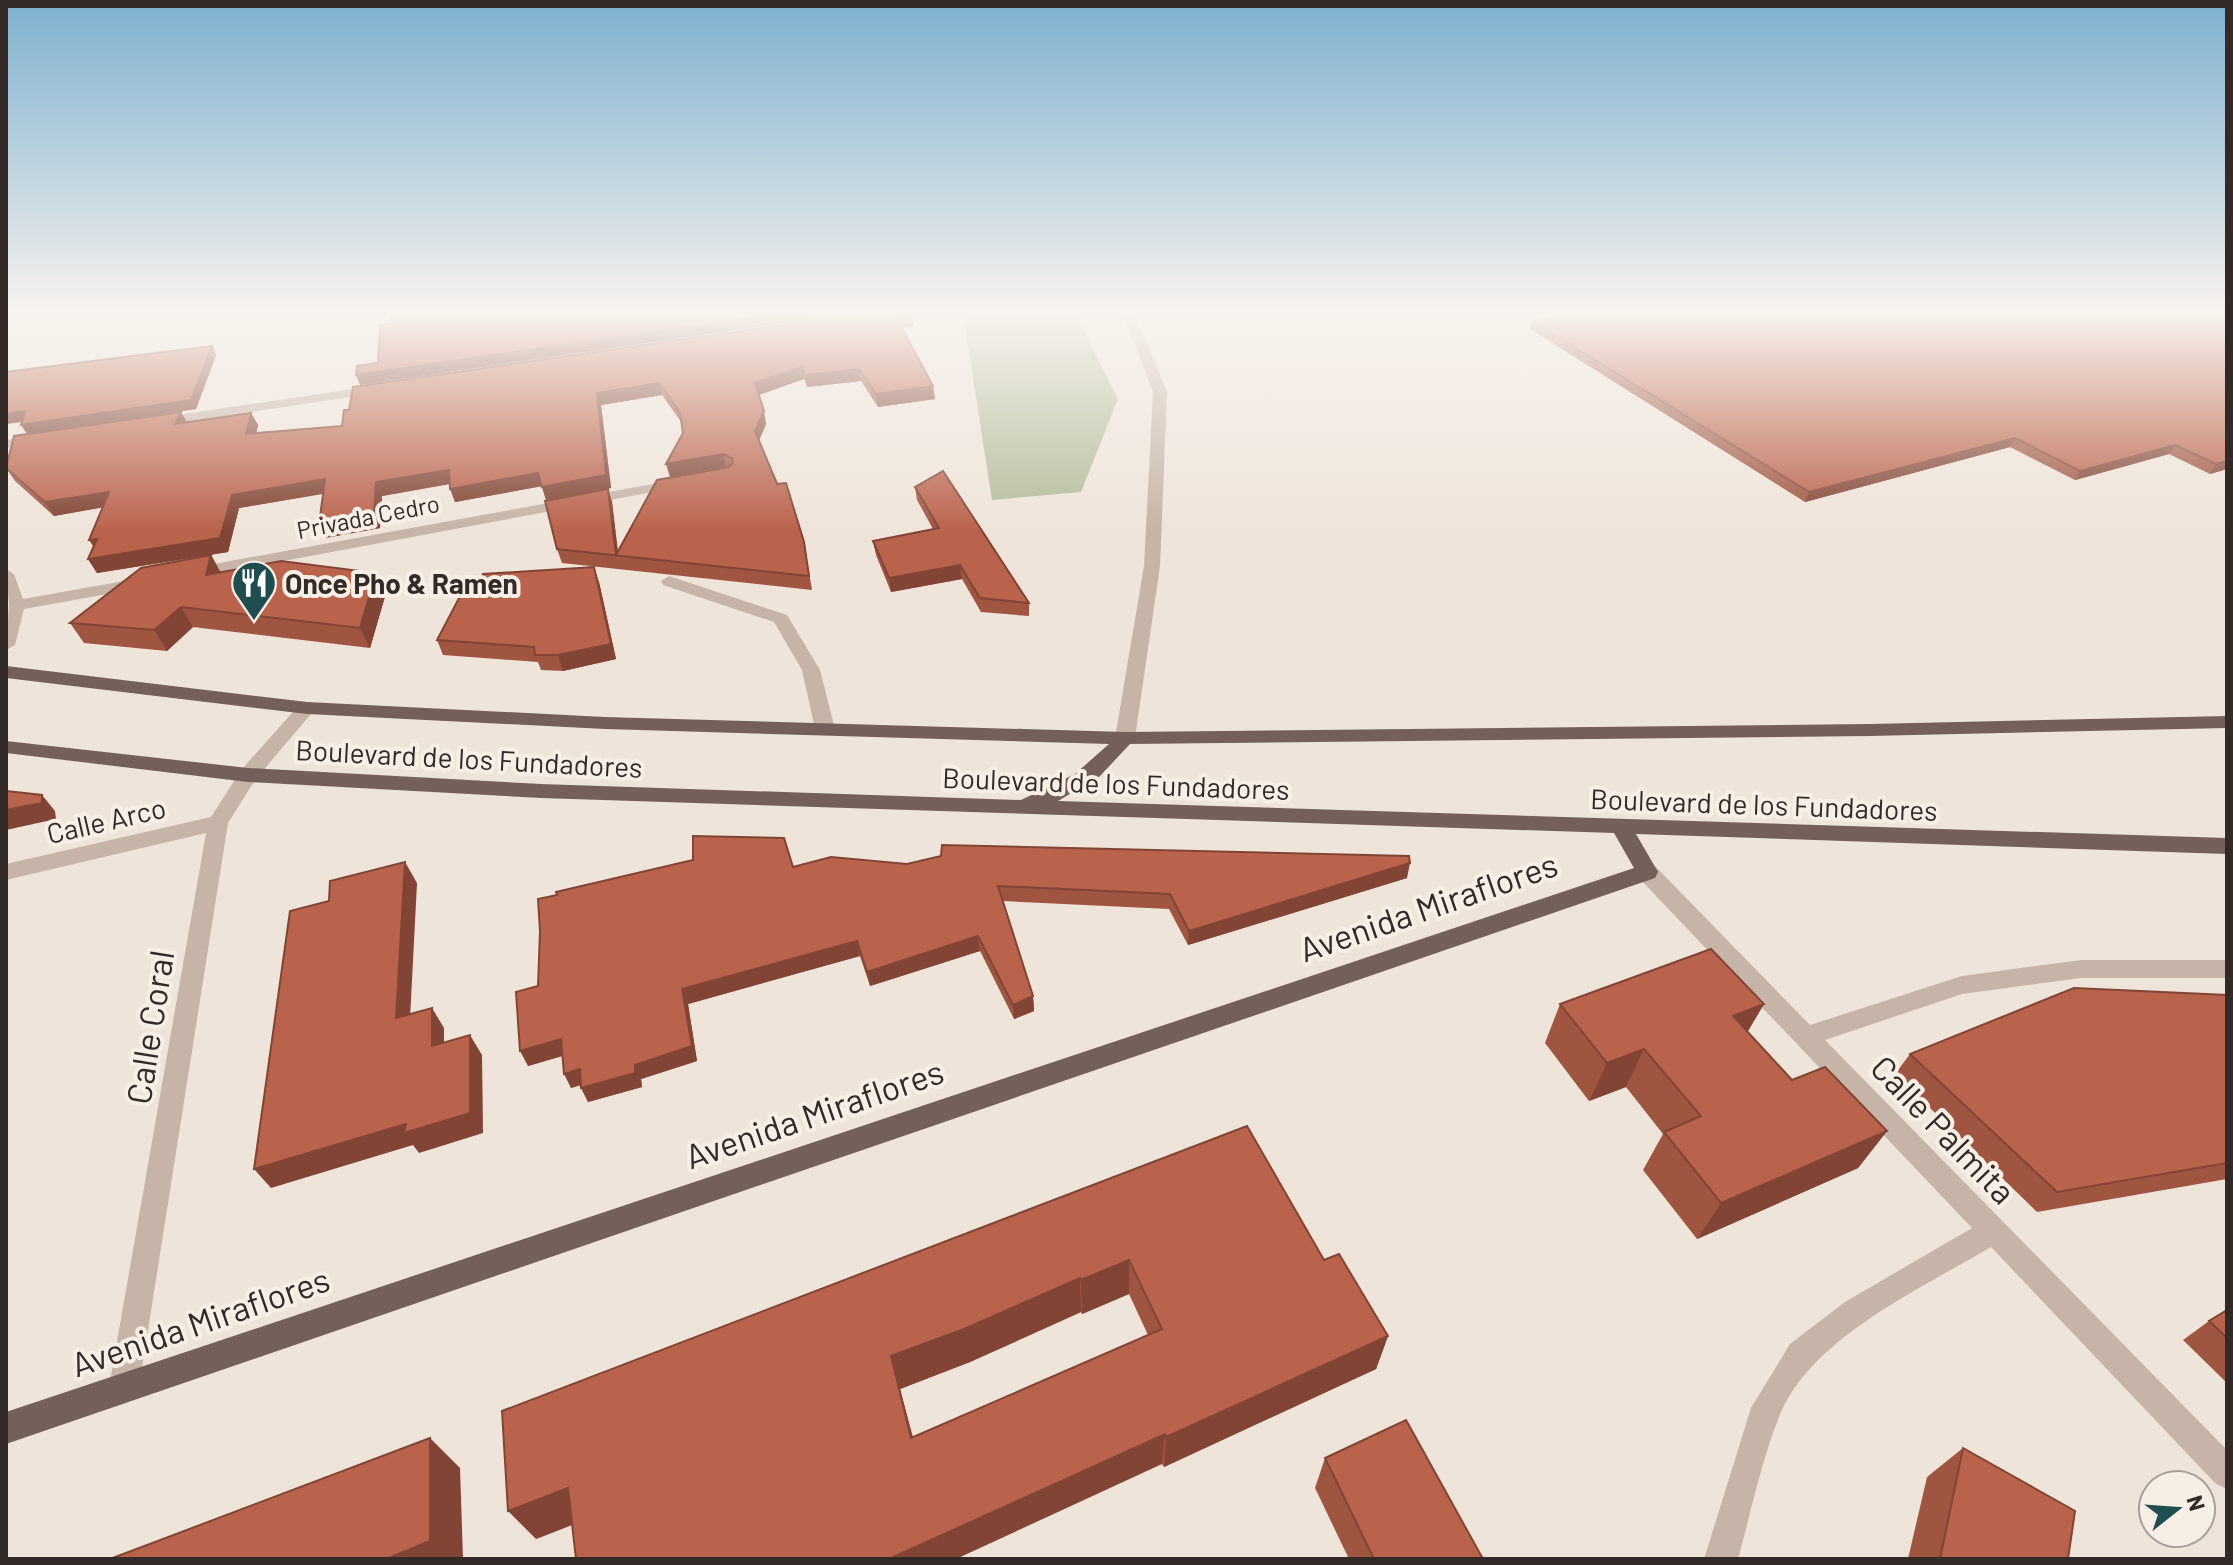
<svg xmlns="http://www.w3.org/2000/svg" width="2233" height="1565" font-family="Barlow,sans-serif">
	<rect width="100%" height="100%" fill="#efe4da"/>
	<polygon fill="#b2bc9b" points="963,313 1075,313 1118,399 1081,492 992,500"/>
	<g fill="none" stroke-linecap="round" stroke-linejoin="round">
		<g fill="#c5b4a7" fill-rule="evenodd">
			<polygon points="1119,313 1131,313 1142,331 1167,392 1160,566 1135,738 1125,744 1115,738 1144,566 1153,392 1130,331"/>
			<polygon points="379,385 384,386 384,392 158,426 151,422 158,418"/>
			<polygon points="39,435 46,439 44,442 6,448 6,440"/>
			<polygon points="680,479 687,483 685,486 192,578 184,573 192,568"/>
			<polygon points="6,569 14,574 23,599 141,578 149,583 141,588 24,609 15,645 6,650 9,605"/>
			<polygon points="669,576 787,615 820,670 835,729 832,733 825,735 815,729 802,670 774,622 663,585 661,581"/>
			<polygon points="307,702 316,708 255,780 228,823 139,1387 135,1398 124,1402 113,1398 109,1387 206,833 6,880 6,864 211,817 241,770 300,704"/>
			<path d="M1647,864L1655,866L1810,1025L1962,976L2081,960H2227V978H2081L1962,994L1825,1040L2227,1450V1489L2216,1484L1991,1247C1921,1289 1810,1338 1779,1417C1761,1462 1751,1512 1738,1559H1704L1751,1408L1790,1344L1845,1302L1972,1228L1639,878L1636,872L1639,866Z"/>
		</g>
		<polygon fill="#736159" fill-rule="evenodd" points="6,666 307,702 605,717 1125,732 1870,724 2227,716 2227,728 1870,736 1130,744 1100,776 1058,801 2227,838 2227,854 1636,834 1658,872 1655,878 6,1444 6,1412 1634,868 1614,833 541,798 248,782 6,753 6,741 248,768 541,784 1021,800 1075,774 1109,744 605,729 307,714 6,678"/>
	</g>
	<g fill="#a05541" fill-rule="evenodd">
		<polygon points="2227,313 2227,469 2210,474 2169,454 2075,480 2010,447 1805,502 1530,329 1532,321"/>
		<polygon points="914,326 902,328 933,386 935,399 878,407 861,381 807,387 804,379 759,395 766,424 759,441 804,542 812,590 562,563 557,549 608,489 612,502 618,551 727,467 683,433 682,423 662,395 601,405 611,488 546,500 542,486 455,502 450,484 382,496 380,528 325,538 319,525 323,494 239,508 228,552 97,573 88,559 93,547 102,507 54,516 15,481 6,468 27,434 22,422 6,424 6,372 212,346 216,355 196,409 33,433 187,422 251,413 258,425 256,433 342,426 344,410"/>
		<polygon points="915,487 1029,603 1029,616 981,612 962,579 891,592 876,555 873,541 933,529 917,500"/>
		<polygon points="211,555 221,573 376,573 386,593 370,648 193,627 167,651 84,643 70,623"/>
		<polygon points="599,582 616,659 563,671 541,670 538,662 443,655 437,640"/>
		<polygon points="907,864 1407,878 1188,945 1169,909 1003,901 1033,996 1034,1011 1014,1019 980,951 870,986 860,956 688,1004 697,1061 641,1079 642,1087 588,1102 581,1085 571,1088 562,1056 528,1066 538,986 793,867"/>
		<polygon points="2227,995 2227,1179 2037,1212 1895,1074 1910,1054"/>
		<polygon points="1560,1004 1764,1004 1747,1032 1792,1080 1887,1131 1858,1168 1697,1239 1643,1170 1663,1134 1626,1087 1589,1101 1545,1043"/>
		<path d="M1247,1126L1324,1260L1388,1336L1376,1369L1164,1467L1162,1464L572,1525L536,1539ZM1129,1294L1148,1335L913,1437L900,1389L970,1362L1081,1312L1082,1314Z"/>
		<polygon points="2227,1310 2227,1383 2183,1340 2209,1321"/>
		<polygon points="1963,1448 2068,1559 1908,1559 1927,1477"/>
		<polygon points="1325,1458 1483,1559 1349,1559 1315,1488"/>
	</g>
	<g fill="#824535">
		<polygon points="787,313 852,313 360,385 356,375"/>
		<polygon points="912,314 914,326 898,329 896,317"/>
		<polygon points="212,346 216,355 196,409 27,434 21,425"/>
		<polygon points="802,367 804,379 758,395 755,383"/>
		<polygon points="859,369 861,381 807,387 805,375"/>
		<polygon points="659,383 662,395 601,405 611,488 546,500 542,487 597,393"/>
		<polygon points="933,386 935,399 878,407 876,394"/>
		<polygon points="25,411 31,420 6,424 6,414"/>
		<polygon points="764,411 766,424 757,444 755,431"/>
		<polygon points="181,412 188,424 175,424"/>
		<polygon points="251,413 258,425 253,447 246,434"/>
		<polygon points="2015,438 2010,447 1805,502 1809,492"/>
		<polygon points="2175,445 2169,454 2075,480 2080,471"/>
		<polygon points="723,454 726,467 670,477 666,464"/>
		<polygon points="2227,461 2227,469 2210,474 2216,464"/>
		<polygon points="449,470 454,483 382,496 380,528 325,538 319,525 376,482"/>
		<polygon points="538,473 543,486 455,502 450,489"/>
		<polygon points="325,479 331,492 239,508 228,552 97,573 88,559 232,495"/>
		<polygon points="608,489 612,502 618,556 616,556"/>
		<polygon points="109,492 117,505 54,516 45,502"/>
		<polygon points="97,539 98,553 89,540"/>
		<polygon points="211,555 222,575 206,575"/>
		<polygon points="960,565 962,579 891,592 889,578"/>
		<polygon points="594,567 599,582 616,659 563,671 558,655"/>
		<polygon points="376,573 386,593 370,648 360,628"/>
		<polygon points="181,607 193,627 167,651 154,630"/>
		<polygon points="42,795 55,811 56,819 6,830 6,810"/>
		<polygon points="405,862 417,883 409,1038 396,1018"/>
		<polygon points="1410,863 1407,878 1188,945 1189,931"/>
		<polygon points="978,936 980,951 870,986 867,972"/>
		<polygon points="857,941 860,956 688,1004 697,1061 641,1079 642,1087 588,1102 581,1088 635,1065 682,989"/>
		<polygon points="1033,996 1034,1011 1014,1019 1013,1005"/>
		<polygon points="1764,1004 1741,1043 1733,1016"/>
		<polygon points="432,1008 444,1028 444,1066 432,1046"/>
		<polygon points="470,1035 482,1055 483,1133 419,1153 413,1145 271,1188 254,1169"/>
		<polygon points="561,1039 569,1054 528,1066 520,1051"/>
		<polygon points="1644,1049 1626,1087 1589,1101 1607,1063"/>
		<polygon points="580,1069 587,1083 571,1088 564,1074"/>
		<polygon points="1887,1131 1858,1168 1697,1239 1721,1203"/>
		<polygon points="1129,1260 1129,1294 1082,1314 1081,1280"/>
		<polygon points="1080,1278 1081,1312 970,1362 900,1389 920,1468 911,1438 891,1356"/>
		<polygon points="1388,1336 1376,1369 1164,1467 1166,1437"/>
		<polygon points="1165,1434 1162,1464 956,1559 889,1559"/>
		<polygon points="430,1438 460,1468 463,1559 386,1559"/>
		<polygon points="568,1488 592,1517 536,1539 508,1511"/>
	</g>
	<g fill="#ba634c" stroke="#824535" stroke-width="2" fill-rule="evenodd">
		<polygon points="391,313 787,313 356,375 357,366 378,363 380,325 392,323"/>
		<polygon points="864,313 912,313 912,314 896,317 933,386 876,394 859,369 805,375 802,367 755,383 764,411 755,431 777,484 786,483 804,542 809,576 557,549 545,501 608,489 616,555 657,480 729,467 733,463 732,458 723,454 666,464 683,433 680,413 659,383 597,393 606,475 542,487 538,473 450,489 449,470 376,482 374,515 319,525 325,479 232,495 220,538 88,559 97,539 89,540 109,492 45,502 6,468 14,436 181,412 175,424 251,413 246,434 342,426 344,410 349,410 353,387"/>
		<polygon points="1574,313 2227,313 2227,461 2216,464 2175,445 2080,471 2015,438 1809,492 1532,321"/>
		<polygon points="212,346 191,400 21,425 25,411 6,414 6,372"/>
		<polygon points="943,471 1029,603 980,598 960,565 889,578 873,541 939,528 915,487"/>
		<polygon points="211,555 206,575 281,561 376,573 360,628 181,607 154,630 70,623 141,568"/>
		<polygon points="594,567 611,644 558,655 535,655 534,647 437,640 468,581 481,580 483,574"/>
		<polygon points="6,791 42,795 42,803 6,810"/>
		<polygon points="693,836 784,838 793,867 831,857 907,864 941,856 942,845 1409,856 1410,863 1189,931 1170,894 998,886 1033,996 1013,1005 978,936 867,972 857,941 682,989 692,1046 635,1065 635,1073 581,1088 580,1069 564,1074 561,1039 520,1051 516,992 538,986 540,931 538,899 557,895 556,892 693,860"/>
		<polygon points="405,862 396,1018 432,1008 432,1046 470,1035 470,1113 404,1133 406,1124 254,1169 290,911 329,901 330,881"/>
		<polygon points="1711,949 1764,1004 1733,1016 1792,1080 1825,1067 1887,1131 1721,1203 1664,1132 1701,1116 1644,1049 1607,1063 1560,1004"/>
		<polygon points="2074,988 2227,995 2227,1163 2057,1192 1910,1054"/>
		<path d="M1247,1126L1324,1260L1339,1254L1388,1336L1166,1437L1165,1434L889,1559H576L568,1488L508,1511L502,1411ZM1129,1260L1162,1329L911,1438L891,1356L964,1329L1080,1278L1081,1280Z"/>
		<polygon points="2227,1310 2227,1338 2209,1321"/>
		<polygon points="1406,1420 1483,1559 1374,1559 1325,1458"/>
		<polygon points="430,1438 430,1541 386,1559 110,1559"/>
		<polygon points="1963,1448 2075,1511 2068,1559 1940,1559"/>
	</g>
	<linearGradient id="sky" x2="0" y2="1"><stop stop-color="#7db0cf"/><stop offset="0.59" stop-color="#f8f3ee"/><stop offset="1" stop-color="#f8f3ee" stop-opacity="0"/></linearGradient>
	<rect width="2233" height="532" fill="url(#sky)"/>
	<defs>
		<g id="restaurant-pin" transform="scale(2.3)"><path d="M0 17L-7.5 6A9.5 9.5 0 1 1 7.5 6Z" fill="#204e50" stroke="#f7eee5"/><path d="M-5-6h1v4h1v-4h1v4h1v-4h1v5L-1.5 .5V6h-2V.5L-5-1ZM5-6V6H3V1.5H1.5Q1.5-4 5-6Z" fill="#fff"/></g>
	</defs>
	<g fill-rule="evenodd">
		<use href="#restaurant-pin" x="254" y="583"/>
	</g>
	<g text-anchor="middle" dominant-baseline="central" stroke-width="8" stroke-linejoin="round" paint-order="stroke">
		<g font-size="24" fill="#332a27" stroke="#f7eee5">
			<text transform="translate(368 516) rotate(-11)">Privada Cedro</text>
		</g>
		<g font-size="28" font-weight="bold" fill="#332a27" stroke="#f7eee5" text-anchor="start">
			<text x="285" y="583">Once Pho &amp; Ramen</text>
		</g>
		<g font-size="28" fill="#332a27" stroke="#f7eee5">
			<text transform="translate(469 758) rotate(3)">Boulevard de los Fundadores</text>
			<text transform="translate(1116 783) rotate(2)">Boulevard de los Fundadores</text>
			<text transform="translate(1764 804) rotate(2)">Boulevard de los Fundadores</text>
			<text transform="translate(106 820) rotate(-13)">Calle Arco</text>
		</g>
		<g font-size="34" fill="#332a27" stroke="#f7eee5">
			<text transform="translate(1428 906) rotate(-19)">Avenida Miraflores</text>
			<text transform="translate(149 1027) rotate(-81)">Calle Coral</text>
			<text transform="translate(814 1113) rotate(-19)">Avenida Miraflores</text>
			<text transform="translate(1944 1129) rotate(46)">Calle Palmita</text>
			<text transform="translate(200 1321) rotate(-19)">Avenida Miraflores</text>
		</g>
	</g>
	<rect width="2233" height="1565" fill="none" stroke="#332a27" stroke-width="16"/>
	<g transform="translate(2177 1509) rotate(73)"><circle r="38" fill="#f7eee5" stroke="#a9a099" stroke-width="2"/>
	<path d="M0-6L14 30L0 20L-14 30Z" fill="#204e50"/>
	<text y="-12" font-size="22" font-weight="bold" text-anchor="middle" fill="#332a27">N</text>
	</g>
</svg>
